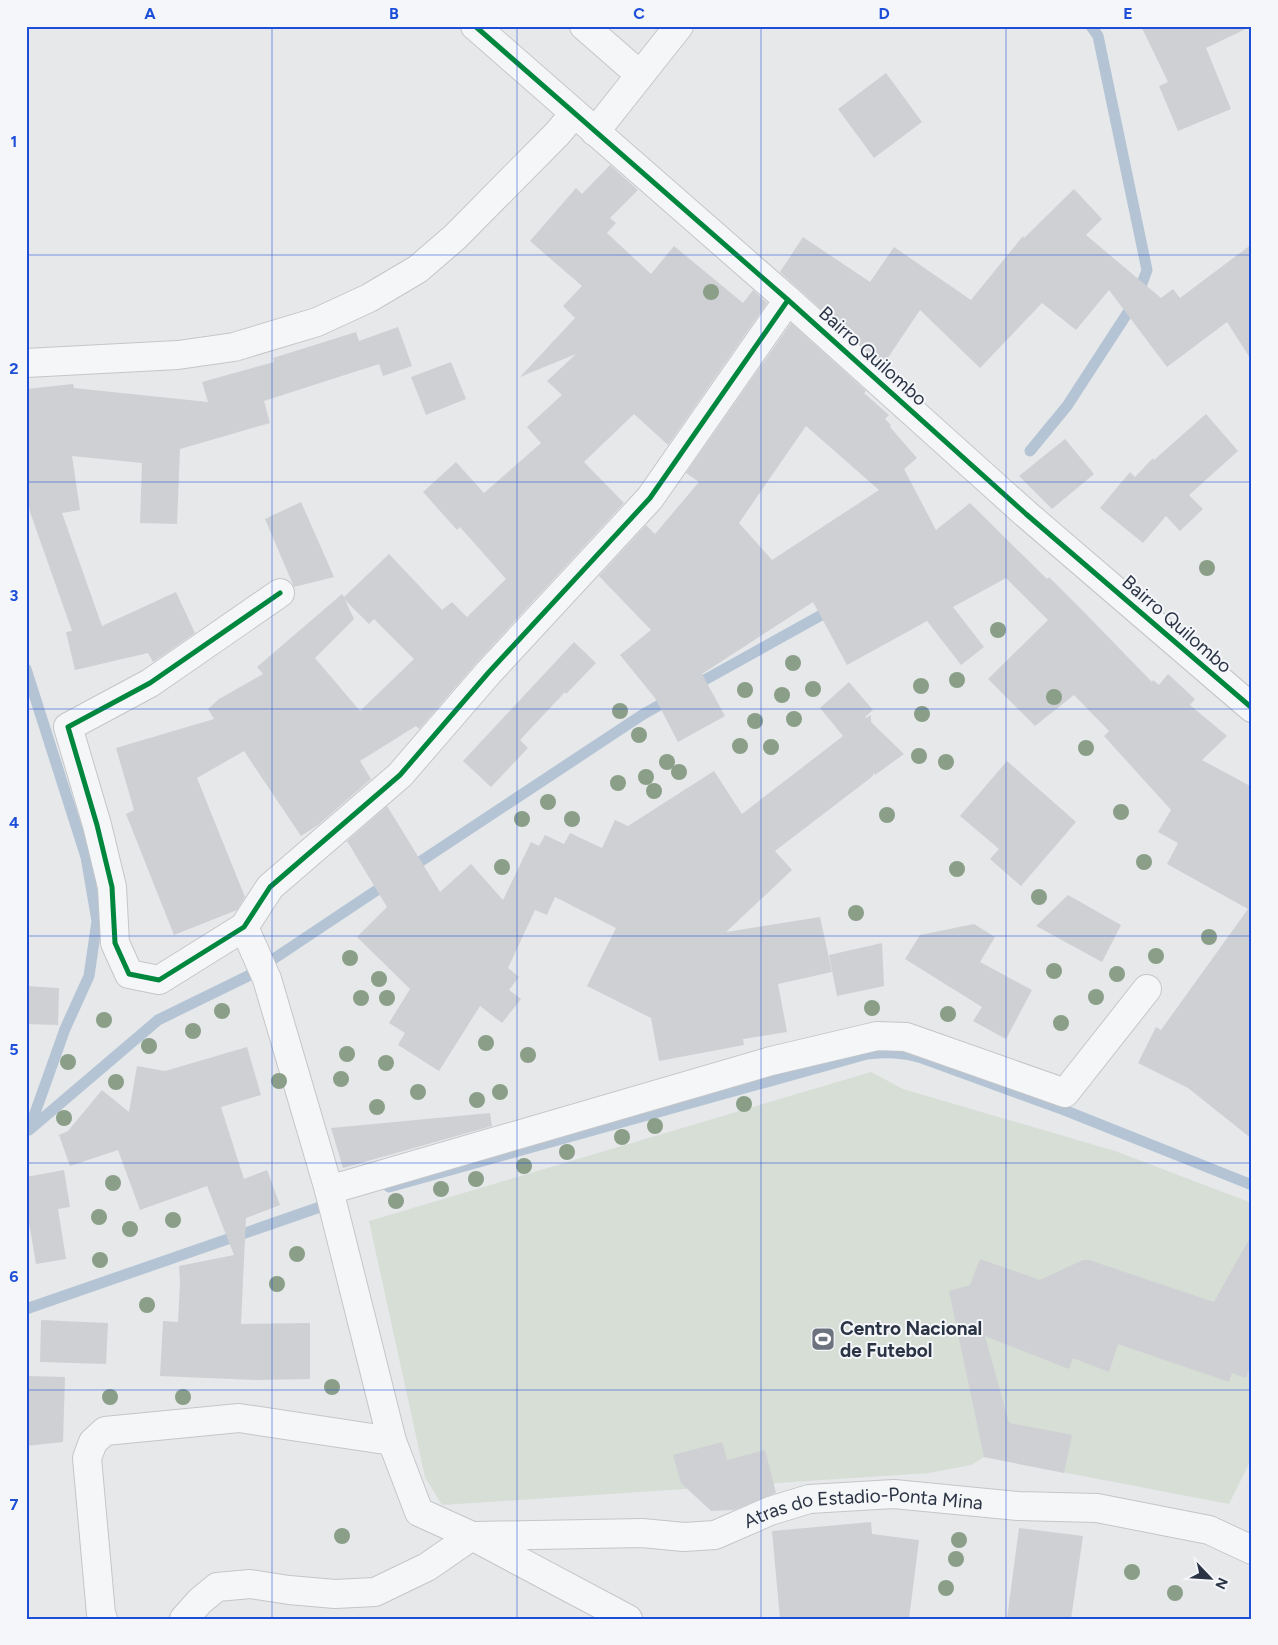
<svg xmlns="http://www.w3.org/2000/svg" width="1278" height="1645" font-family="Figtree,sans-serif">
	<rect width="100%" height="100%" fill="#e6e8ea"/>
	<g fill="#d6ded6">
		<polygon points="871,1072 903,1089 1115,1151 1252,1203 1252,1458 1229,1504 984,1457 971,1465 929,1473 442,1505 425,1477 369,1221"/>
		<polygon points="391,1617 391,1619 264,1619 264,1618"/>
	</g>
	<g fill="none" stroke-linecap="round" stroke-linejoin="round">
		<g stroke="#b4c4d5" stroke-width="11">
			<polyline points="1030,451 1067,406 1136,300 1147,270 1098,36 1091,26"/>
			<polyline points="26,669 86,857 97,921 89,976 65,1029 30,1127"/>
			<polyline points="692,687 834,608"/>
			<polyline points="409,869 642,715 672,698"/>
			<polyline points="29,1130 158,1020 248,976 389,882"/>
			<path d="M389,1187L867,1054C887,1052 903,1052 922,1058L1059,1108L1252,1185"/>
			<polyline points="26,1309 323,1206"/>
		</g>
	</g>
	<g fill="#ced0d3" fill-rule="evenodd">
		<polygon points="1141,26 1252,26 1206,48 1231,109 1178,131 1159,86 1168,82"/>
		<polygon points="886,73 922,122 874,158 838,109"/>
		<path d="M610,165L638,190L610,218L616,223L607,233L651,274L674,246L743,303L753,290L767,303L668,445L634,414L584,462L624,503L478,661L421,727L419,729L416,726L360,761L371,779L318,825L301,836L244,751L197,778L245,897L237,910L174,935L126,814L134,810L116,748L214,719L208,709L219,699L263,674L257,667L342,594L344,597L389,554L442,610L452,602L467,617L506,579L460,527L457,530L423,492L456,462L484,493L541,443L527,427L562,395L547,381L576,354L520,377L575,318L563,306L582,286L530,241L576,188L582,194ZM345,600L369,624L374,619L414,659L360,711L315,658L354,619Z"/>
		<polygon points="1074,189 1102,219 1086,235 1161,298 1173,289 1180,298 1252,244 1252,361 1227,322 1167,367 1109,290 1076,330 1042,303 980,368 920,310 883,365 780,272 803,237 870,282 894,247 971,300 1023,236 1024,238"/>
		<path d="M791,323L866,391L864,393L889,415L885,419L891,425L890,427L917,458L904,469L936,530L970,503L1047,579L1049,577L1084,612L1152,682L1153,680L1159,685L1168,674L1195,699L1190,705L1227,736L1202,760L1252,787V1139L1188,1088L1138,1063L1156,1027L1161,1030L1248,909L1167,864L1178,843L1158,832L1171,810L1104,736L1109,731L1074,695L1035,726L988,679L1048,620L1006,578L953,607L984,647L961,665L927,621L847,665L813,602L702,674L725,716L678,742L655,698L620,655L651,630L599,576L646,525L655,534L699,482L686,473ZM806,426L879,490L772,560L739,523Z"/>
		<polygon points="398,327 412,366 383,376 379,364 264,401 270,423 180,449 177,524 140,523 142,463 72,456 80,510 62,513 102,626 176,592 195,633 153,662 148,653 75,670 66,632 72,631 30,512 26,487 26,389 73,384 74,388 208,402 202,382 274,362 273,358 356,332 359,341"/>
		<polygon points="451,362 466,399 426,415 411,377"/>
		<polygon points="1206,414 1238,451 1189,495 1203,509 1180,531 1166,516 1143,543 1100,508 1130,472 1135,477 1153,458 1154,460"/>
		<polygon points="1065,439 1094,474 1052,509 1019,476"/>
		<polygon points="301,502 334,577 294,587 265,519"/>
		<polygon points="574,642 596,663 566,694 565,692 520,740 528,748 491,787 463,761"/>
		<polygon points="849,682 873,710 865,717 866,718 871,715 871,722 904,754 875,775 873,773 873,776 775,851 792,870 726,932 820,917 832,972 778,984 787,1032 743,1039 744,1045 659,1061 651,1018 587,986 616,928 555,897 547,915 535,910 508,968 519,977 509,990 521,999 502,1023 480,1006 439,1071 398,1045 405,1033 389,1023 410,989 357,937 387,907 347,841 387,806 440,892 471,864 503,900 531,842 539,846 545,835 564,844 570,833 602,848 615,820 628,826 714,771 742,814 843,736 820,708"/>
		<polygon points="1007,761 1076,822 1021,886 990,859 999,849 960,816"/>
		<polygon points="1068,895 1121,925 1102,962 1036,926"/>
		<polygon points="974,924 995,937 980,962 1032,990 1006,1039 973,1021 982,1007 905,959 920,935"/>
		<polygon points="882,943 884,986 837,996 829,955"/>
		<polygon points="26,986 59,988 58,1025 26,1024"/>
		<polygon points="247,1047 261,1095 221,1107 244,1179 267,1170 280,1205 246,1218 241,1324 310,1323 310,1379 257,1380 160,1376 163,1321 178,1322 180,1282 179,1266 234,1255 207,1186 140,1210 118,1150 70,1166 59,1135 68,1131 102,1090 129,1112 137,1066 165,1071"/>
		<polygon points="490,1113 492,1126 343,1168 331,1128"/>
		<polygon points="64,1170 70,1207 58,1209 66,1259 36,1264 26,1204 26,1177"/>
		<polygon points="1252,1234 1252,1361 1246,1378 1232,1373 1229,1382 1118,1344 1109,1372 1073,1358 1069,1369 985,1336 1009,1423 1072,1435 1064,1473 984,1457 949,1291 970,1285 980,1259 1040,1280 1083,1260 1089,1260 1214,1302"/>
		<polygon points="41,1320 108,1323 106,1364 40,1362"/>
		<polygon points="26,1376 65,1377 63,1442 26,1446"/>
		<polygon points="722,1442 727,1460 765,1450 776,1493 734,1510 711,1511 681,1483 673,1455"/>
		<polygon points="871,1522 872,1534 919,1540 909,1619 780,1619 772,1531"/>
		<polygon points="1019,1528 1083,1536 1071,1619 1007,1619"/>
	</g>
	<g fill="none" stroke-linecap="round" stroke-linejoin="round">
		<g stroke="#c4c6c8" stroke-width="30">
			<g id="minor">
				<polyline points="475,26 788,300 1026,514 1252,708"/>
				<polyline points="584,26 640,75"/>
				<polyline points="595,132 679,26"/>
				<polyline points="26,363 178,355 234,347 317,322 369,298 418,269 455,237 557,134 574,114"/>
				<polyline points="280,593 150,683 68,727 97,825 112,887 115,943 129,974 159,980 244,927 270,887 400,775 489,672 650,498 788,300"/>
				<polyline points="244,927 267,979 329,1190 392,1441 419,1512 472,1536 628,1619"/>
				<polyline points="329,1190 771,1061 877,1036 906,1037 1065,1093 1147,989"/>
				<path id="s1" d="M475,1536L642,1533L684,1537L715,1535L770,1511L809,1499L894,1494L1018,1506L1097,1508L1209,1530L1252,1550"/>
				<polyline points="103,1619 101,1614 87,1458 93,1442 105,1431 239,1418 392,1441"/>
				<polyline points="184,1619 200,1601 217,1587 250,1584 289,1590 335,1594 375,1592 427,1567 472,1536"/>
			</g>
		</g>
		<use href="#minor" stroke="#f5f6f7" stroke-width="28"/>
		<g stroke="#f4f6f9" stroke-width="8">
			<g id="cycleway">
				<polyline points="475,26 788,300 1026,514 1252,708"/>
				<polyline points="280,593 150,683 68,727 97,825 112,887 115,943 129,974 159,980 244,927 270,887 400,775 489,672 650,498 788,300"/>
			</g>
		</g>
		<use href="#cycleway" stroke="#00873e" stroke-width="5"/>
	</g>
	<g fill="#8a9e88">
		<circle cx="711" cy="292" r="8"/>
		<circle cx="1207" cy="568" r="8"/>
		<circle cx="998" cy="630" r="8"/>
		<circle cx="793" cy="663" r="8"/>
		<circle cx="957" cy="680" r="8"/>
		<circle cx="921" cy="686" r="8"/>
		<circle cx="813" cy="689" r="8"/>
		<circle cx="745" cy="690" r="8"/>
		<circle cx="782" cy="695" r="8"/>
		<circle cx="1054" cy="697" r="8"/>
		<circle cx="620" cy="711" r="8"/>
		<circle cx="922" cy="714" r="8"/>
		<circle cx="794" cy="719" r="8"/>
		<circle cx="755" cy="721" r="8"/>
		<circle cx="639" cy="735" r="8"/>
		<circle cx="740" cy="746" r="8"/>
		<circle cx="771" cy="747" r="8"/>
		<circle cx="1086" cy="748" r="8"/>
		<circle cx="919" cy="756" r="8"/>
		<circle cx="667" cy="762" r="8"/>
		<circle cx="946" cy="762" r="8"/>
		<circle cx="679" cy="772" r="8"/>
		<circle cx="646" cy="777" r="8"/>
		<circle cx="618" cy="783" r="8"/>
		<circle cx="654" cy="791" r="8"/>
		<circle cx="548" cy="802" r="8"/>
		<circle cx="1121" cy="812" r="8"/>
		<circle cx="887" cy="815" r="8"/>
		<circle cx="522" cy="819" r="8"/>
		<circle cx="572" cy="819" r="8"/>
		<circle cx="1144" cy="862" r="8"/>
		<circle cx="502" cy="867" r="8"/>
		<circle cx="957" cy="869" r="8"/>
		<circle cx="1039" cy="897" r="8"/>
		<circle cx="856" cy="913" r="8"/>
		<circle cx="1209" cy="937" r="8"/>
		<circle cx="1156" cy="956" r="8"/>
		<circle cx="350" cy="958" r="8"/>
		<circle cx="1054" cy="971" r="8"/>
		<circle cx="1117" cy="974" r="8"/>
		<circle cx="379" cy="979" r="8"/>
		<circle cx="1096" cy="997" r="8"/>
		<circle cx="361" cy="998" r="8"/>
		<circle cx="387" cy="998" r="8"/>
		<circle cx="872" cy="1008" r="8"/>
		<circle cx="222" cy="1011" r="8"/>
		<circle cx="948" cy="1014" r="8"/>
		<circle cx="104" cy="1020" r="8"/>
		<circle cx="1061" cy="1023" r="8"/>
		<circle cx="193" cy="1031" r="8"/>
		<circle cx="486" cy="1043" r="8"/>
		<circle cx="149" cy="1046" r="8"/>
		<circle cx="347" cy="1054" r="8"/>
		<circle cx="528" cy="1055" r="8"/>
		<circle cx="68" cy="1062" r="8"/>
		<circle cx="386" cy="1063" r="8"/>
		<circle cx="341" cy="1079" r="8"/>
		<circle cx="279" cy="1081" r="8"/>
		<circle cx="116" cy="1082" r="8"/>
		<circle cx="418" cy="1092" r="8"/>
		<circle cx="500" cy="1092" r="8"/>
		<circle cx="477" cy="1100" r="8"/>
		<circle cx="744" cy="1104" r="8"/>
		<circle cx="377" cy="1107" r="8"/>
		<circle cx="64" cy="1118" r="8"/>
		<circle cx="655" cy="1126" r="8"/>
		<circle cx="622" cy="1137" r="8"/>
		<circle cx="567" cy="1152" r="8"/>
		<circle cx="524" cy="1166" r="8"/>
		<circle cx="476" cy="1179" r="8"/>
		<circle cx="113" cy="1183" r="8"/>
		<circle cx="441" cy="1189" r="8"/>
		<circle cx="396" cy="1201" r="8"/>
		<circle cx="99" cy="1217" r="8"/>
		<circle cx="173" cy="1220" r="8"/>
		<circle cx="130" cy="1229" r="8"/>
		<circle cx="297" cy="1254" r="8"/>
		<circle cx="100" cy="1260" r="8"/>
		<circle cx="277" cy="1284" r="8"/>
		<circle cx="147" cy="1305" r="8"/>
		<circle cx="332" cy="1387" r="8"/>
		<circle cx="110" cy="1397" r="8"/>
		<circle cx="183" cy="1397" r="8"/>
		<circle cx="342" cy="1536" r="8"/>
		<circle cx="959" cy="1540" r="8"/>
		<circle cx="956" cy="1559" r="8"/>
		<circle cx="1132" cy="1572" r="8"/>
		<circle cx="946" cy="1588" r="8"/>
		<circle cx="1175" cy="1593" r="8"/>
	</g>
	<path fill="none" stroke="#1d4ed8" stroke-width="1" stroke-opacity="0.55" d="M272,26V1619M517,26V1619M761,26V1619M1006,26V1619M26,255H1252M26,482H1252M26,709H1252M26,936H1252M26,1163H1252M26,1390H1252"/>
	<defs>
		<g id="stadium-square" transform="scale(1.25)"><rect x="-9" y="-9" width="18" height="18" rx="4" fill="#6c737f" stroke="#f4f6f9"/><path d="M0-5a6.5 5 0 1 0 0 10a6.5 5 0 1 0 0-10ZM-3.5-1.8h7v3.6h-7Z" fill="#fff"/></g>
	</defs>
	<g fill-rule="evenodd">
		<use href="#stadium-square" x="823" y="1339"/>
	</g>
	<g text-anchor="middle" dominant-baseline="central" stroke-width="4" stroke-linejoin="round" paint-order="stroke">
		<g font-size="19" fill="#2b3445" stroke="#f4f6f9">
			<text transform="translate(873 356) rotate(42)">Bairro Quilombo</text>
			<text transform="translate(1177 624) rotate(41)">Bairro Quilombo</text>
			<text stroke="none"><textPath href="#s1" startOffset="394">Atras do Estadio-Ponta Mina</textPath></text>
		</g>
		<g font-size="19" font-weight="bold" fill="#2b3445" stroke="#f4f6f9" text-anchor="start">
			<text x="840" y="1328">Centro Nacional<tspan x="840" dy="22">de Futebol</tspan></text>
		</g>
	</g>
	<rect width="1278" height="1645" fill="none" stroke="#f4f6f9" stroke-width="55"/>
	<g transform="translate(1210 1578) rotate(115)" stroke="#f4f6f9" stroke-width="4" paint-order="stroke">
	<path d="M0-4L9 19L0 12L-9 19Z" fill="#2b3445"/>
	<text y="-8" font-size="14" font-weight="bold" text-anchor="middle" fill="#2b3445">N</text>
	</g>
	<rect x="28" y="28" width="1222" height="1590" fill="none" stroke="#1d4ed8" stroke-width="2"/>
	<g font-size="16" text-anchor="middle" font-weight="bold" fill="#1d4ed8">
		<text x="150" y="19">A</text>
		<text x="394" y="19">B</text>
		<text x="639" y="19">C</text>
		<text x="884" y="19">D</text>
		<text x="1128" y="19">E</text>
		<text x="14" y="147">1</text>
		<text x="14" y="374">2</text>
		<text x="14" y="601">3</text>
		<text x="14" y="828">4</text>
		<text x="14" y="1055">5</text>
		<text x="14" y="1282">6</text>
		<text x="14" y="1510">7</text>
	</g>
</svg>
